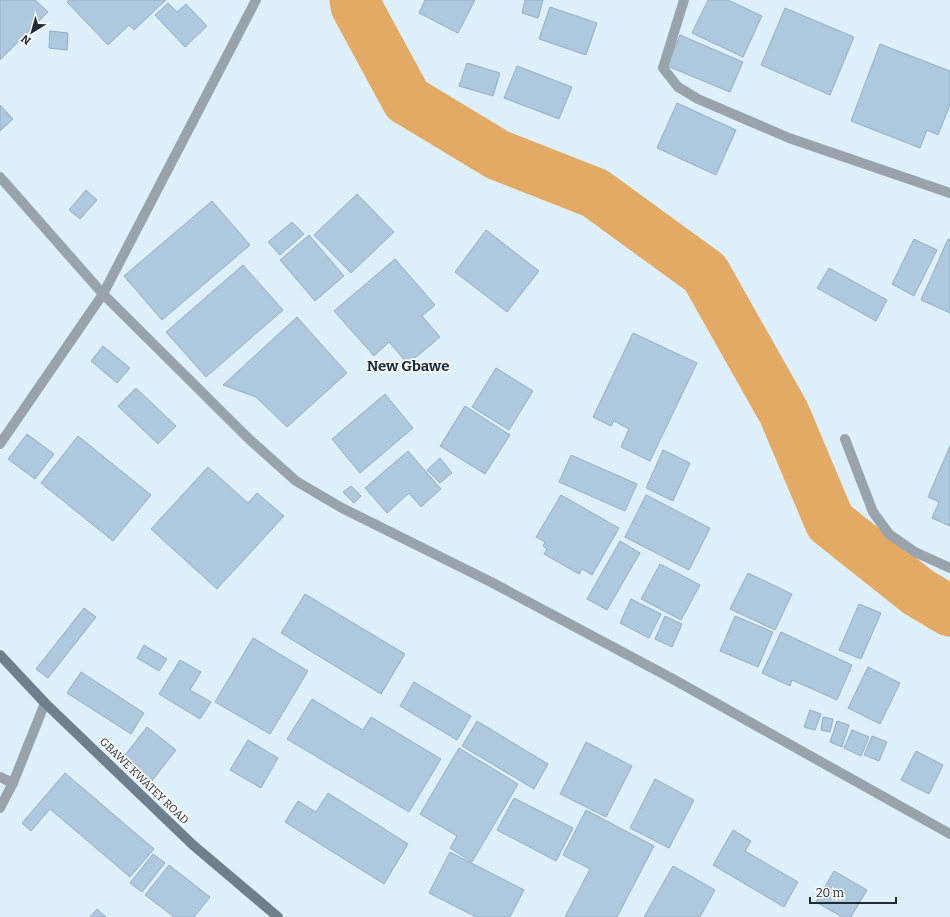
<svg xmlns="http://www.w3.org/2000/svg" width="950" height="917" font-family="Bitter,serif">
	<rect width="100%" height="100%" fill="#dff0fd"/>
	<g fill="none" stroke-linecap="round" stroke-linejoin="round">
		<polyline stroke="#e3aa66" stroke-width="51" points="355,0 356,6 407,100 498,155 595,193 705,273 784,413 830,522 918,592 950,611"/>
	</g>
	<g fill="#aec8de" stroke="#94aec3">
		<polygon points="0,0 35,0 48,12 0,60"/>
		<polygon points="69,0 166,0 134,30 129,25 108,45 67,2"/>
		<polygon points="425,0 475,0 458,33 419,13"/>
		<polygon points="525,0 543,0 538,18 522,13"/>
		<polygon points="708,0 728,0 762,16 743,57 692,33"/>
		<polygon points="168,3 177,12 186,4 207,26 185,47 155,15"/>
		<polygon points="550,7 597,23 586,55 539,39"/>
		<polygon points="785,8 854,37 830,95 761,65"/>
		<polygon points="50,31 68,33 67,50 49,48"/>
		<polygon points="680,35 743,62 730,92 667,66"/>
		<polygon points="880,44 950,71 950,105 938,135 927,130 920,148 851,121"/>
		<polygon points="467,63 500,73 493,96 459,86"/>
		<polygon points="517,66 572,87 559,119 504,98"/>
		<polygon points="677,103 736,130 716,175 657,148"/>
		<polygon points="0,105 13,119 0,131"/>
		<polygon points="86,190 97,200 80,219 69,210"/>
		<polygon points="357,194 394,232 351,273 314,235"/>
		<polygon points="212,201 250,245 162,320 124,276"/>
		<polygon points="292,222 304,234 280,255 268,242"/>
		<polygon points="486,230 539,271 507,312 455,272"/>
		<polygon points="309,235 344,276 315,301 280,260"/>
		<polygon points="914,239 937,250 914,296 892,284"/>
		<polygon points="948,239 950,240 950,313 921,300"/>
		<polygon points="395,259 435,305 422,316 440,337 408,364 389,342 374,356 334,311"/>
		<polygon points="243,265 283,310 206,377 166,332"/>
		<polygon points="829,268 887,300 876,321 817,288"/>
		<polygon points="297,317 347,373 287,427 256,397 223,385"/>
		<polygon points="633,333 697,363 650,461 621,447 629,429 614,421 611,426 593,417"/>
		<polygon points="103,346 130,368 117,383 91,361"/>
		<polygon points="496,368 533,391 509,430 472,407"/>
		<polygon points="136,388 176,426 158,444 118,406"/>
		<polygon points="385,394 413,428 360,473 332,439"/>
		<polygon points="465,406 510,435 485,474 440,446"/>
		<polygon points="27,434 54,454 35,479 8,459"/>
		<polygon points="78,436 151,495 113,541 41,483"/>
		<polygon points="950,446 950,526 932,518 939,502 928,497"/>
		<polygon points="663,450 690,463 673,501 646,488"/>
		<polygon points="408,451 441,489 421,507 409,493 387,513 365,488"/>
		<polygon points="571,455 637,484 625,511 559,482"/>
		<polygon points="440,458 452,473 440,483 427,470"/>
		<polygon points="208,467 248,503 257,493 284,516 217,589 151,529"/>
		<polygon points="351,486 361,496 354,503 343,492"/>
		<polygon points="561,495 619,528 592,575 582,569 579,574 544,554 547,549 543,546 545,542 536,537"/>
		<polygon points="646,495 710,528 689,570 625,537"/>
		<polygon points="620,541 640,553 607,610 587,599"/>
		<polygon points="660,564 700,585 681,620 641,599"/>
		<polygon points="748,573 792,594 775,630 730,609"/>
		<polygon points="305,594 405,654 381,694 281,633"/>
		<polygon points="631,599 661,614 649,638 620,623"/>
		<polygon points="859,604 881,613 861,659 839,650"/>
		<polygon points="84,608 96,617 48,678 36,669"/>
		<polygon points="665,616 682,624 672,647 655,639"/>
		<polygon points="735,616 773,632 758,667 720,651"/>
		<polygon points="781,632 852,665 837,700 792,680 790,686 762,673"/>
		<polygon points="253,638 308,671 270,734 215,702"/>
		<polygon points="144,645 167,659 159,671 137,658"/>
		<polygon points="180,660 201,672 190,690 211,702 200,719 159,694"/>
		<polygon points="868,667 900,683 880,724 848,708"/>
		<polygon points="81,672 144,713 131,734 67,693"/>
		<polygon points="414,682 471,716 457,740 400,706"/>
		<polygon points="312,699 363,730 371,717 441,759 409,812 287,739"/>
		<polygon points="810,710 821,714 815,730 804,727"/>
		<polygon points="823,717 833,719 830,732 821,730"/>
		<polygon points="477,721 548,764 534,789 462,746"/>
		<polygon points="837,721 849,725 842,747 830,742"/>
		<polygon points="147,727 176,750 151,782 122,759"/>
		<polygon points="852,730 869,737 861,756 844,748"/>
		<polygon points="872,736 887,742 879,761 864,755"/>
		<polygon points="248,740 278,758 261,788 230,770"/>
		<polygon points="586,742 632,766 606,817 560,794"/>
		<polygon points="459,748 518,784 472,862 450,848 457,836 420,814"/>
		<polygon points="916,751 943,765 929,794 901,780"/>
		<polygon points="65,773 154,849 130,877 50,809 31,831 22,823"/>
		<polygon points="655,779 694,800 669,848 630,828"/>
		<polygon points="328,793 408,844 384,884 285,822 298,801 316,812"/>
		<polygon points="514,798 573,828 556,861 497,830"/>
		<polygon points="586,810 654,846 617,917 565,917 590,869 563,855"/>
		<polygon points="733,830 751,841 745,851 798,882 784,907 713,865"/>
		<polygon points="450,852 524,890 510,917 476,917 429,893"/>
		<polygon points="153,854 165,863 142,892 130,883"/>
		<polygon points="169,865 210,897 194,917 174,917 145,895"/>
		<polygon points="673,866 715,890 700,917 644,917"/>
		<polygon points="834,871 867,890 851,917 842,917 816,902"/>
		<polygon points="97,909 106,917 90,917"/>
	</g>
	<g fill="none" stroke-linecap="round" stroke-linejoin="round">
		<g stroke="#98a3ac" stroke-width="10">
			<polyline points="684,0 663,68 678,87 698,99 789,138 950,193"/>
			<polyline points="0,177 103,294 249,439 296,481 342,508 491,582 671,678 950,834"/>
			<polyline points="845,439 873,512 889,534 915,552 950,568"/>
			<polyline points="0,444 103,294 256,0"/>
			<polyline points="0,777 13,783"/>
			<polyline points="0,808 13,783 45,703"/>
		</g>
		<polyline stroke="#6f7f8d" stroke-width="10" points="0,655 45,703 193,845 278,917"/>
	</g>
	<g text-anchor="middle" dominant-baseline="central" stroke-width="3.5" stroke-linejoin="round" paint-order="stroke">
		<g font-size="11" fill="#212b33" stroke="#fafafa">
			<text transform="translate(144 781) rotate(44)">GBAWE KWATEY ROAD</text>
		</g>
		<g font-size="15" font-weight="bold" fill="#182e3f" stroke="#fafafa">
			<text x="408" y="366">New Gbawe</text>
		</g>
	</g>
	<g transform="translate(32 32) rotate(217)" stroke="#fafafa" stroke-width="3" paint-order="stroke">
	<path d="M0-3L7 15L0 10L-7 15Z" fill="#212b33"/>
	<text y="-6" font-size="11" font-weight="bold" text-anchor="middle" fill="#212b33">N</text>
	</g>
	<path d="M810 897v6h86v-6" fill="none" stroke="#212b33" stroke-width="2"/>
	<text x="816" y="897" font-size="12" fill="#212b33" stroke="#fafafa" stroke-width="3" paint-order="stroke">20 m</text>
</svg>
